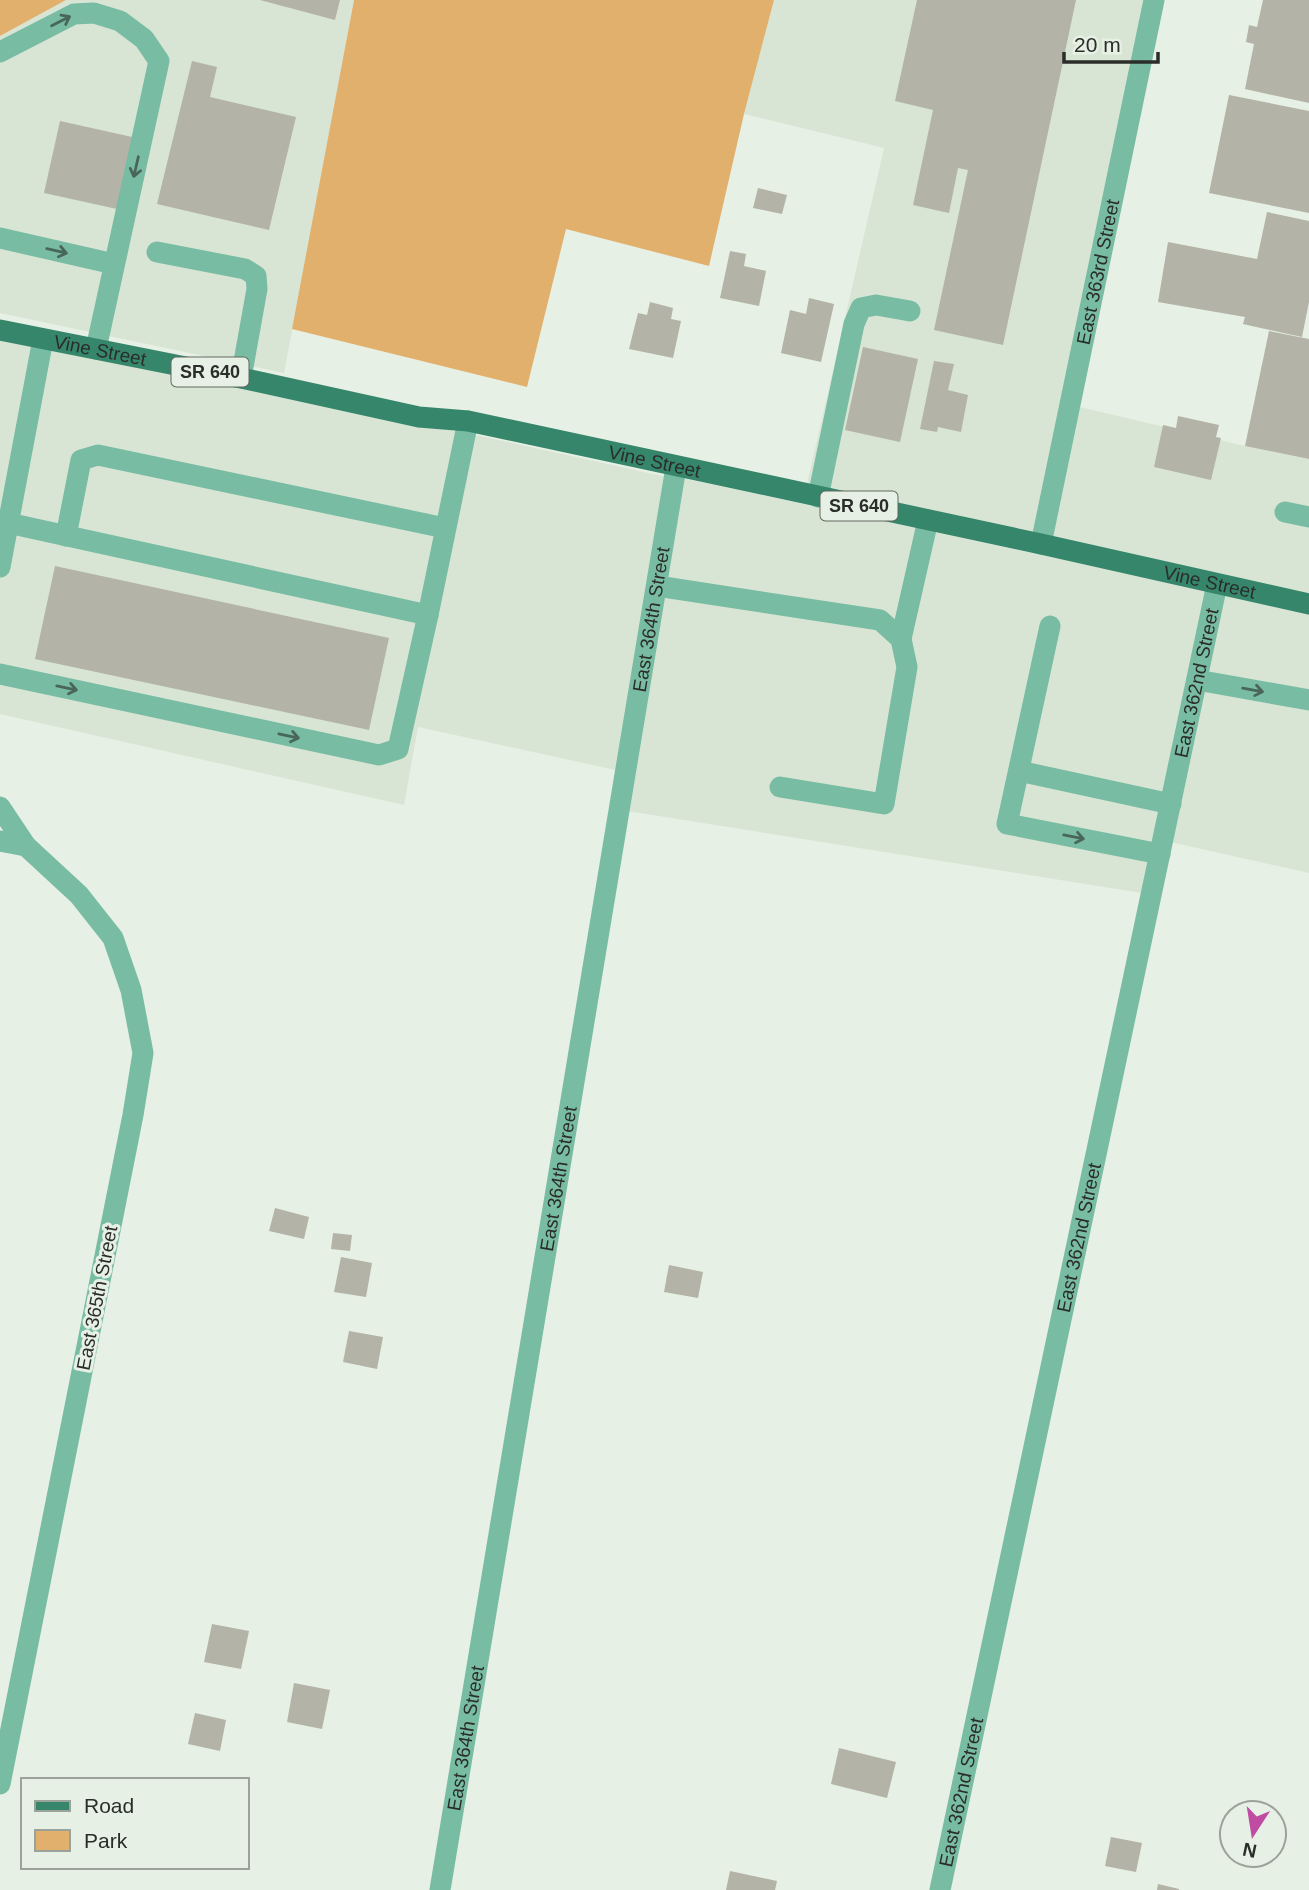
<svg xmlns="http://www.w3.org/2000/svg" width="1309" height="1890" font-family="Helvetica,sans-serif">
	<rect width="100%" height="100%" fill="#e7f0e4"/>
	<g fill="#d8e5d4">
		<polygon points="66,0 354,0 284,373 0,313 0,36"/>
		<polygon points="774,0 1145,0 1036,534 807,484 884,148 744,114"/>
		<polygon points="0,340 471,434 667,477 620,771 418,727 404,805 0,714"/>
		<polygon points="1080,407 1245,446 1309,459 1309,595 1050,538"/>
		<polygon points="682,478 1209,591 1142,893 627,811"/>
		<polygon points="1223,594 1309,613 1309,873 1170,842"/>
	</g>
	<g fill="#e2b06d">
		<polygon points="0,0 66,0 0,36"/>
		<polygon points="354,0 774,0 744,114 709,266 566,229 527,387 292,329"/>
	</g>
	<g fill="#b3b3a7">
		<polygon points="260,0 340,0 335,20"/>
		<polygon points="917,0 1076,0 1003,345 934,330 968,170 958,168 949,213 913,205 933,110 895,101"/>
		<polygon points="1263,0 1309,0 1309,103 1245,89 1254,44 1246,42 1249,25 1257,27"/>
		<polygon points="192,61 217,67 210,97 296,117 269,230 157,204"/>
		<polygon points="1229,95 1309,111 1309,213 1209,193"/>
		<polygon points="60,121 132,137 117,209 44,193"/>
		<polygon points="758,188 787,195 782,214 753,208"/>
		<polygon points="1267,212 1309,221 1309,302 1302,337 1243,324 1245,317 1158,302 1168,242 1257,259"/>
		<polygon points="730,251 746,254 744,266 766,271 759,306 720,298"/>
		<polygon points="809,298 834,304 821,362 781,353 790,310 806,314"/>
		<polygon points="650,302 673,308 671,319 681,321 673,358 629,349 638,313 647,315"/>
		<polygon points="1269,331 1309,339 1309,459 1245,446"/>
		<polygon points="863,347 918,359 900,442 845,430"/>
		<polygon points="934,361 954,364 948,390 968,395 961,432 938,427 937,432 920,429"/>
		<polygon points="1178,416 1219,425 1216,437 1221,438 1211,480 1154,467 1163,425 1176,428"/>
		<polygon points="55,566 389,638 369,730 35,659"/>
		<polygon points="275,1208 309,1217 304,1239 269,1231"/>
		<polygon points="333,1233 352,1235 350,1251 331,1249"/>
		<polygon points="341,1257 372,1263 366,1297 334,1292"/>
		<polygon points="669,1265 703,1272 698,1298 664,1292"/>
		<polygon points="349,1331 383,1337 377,1369 343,1362"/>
		<polygon points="212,1624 249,1631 241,1669 204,1662"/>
		<polygon points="294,1683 330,1690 322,1729 287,1722"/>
		<polygon points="195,1713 226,1720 220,1751 188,1744"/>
		<polygon points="839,1748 896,1762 887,1798 831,1784"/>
		<polygon points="1111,1837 1142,1843 1136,1872 1105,1866"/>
		<polygon points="730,1871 777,1881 775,1890 726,1890"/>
		<polygon points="1158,1884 1179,1889 1179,1890 1157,1890"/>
	</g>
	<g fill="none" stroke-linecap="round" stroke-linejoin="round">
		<g stroke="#78bca3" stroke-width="21">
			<polyline points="0,52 74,14 94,13 120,21 144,39 159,61 96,349"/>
			<polyline points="0,238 114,264"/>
			<polyline points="157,252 245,269 256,276 257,289 241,378"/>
			<polyline points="818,497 854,324 861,308 876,305 910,311"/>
			<polyline points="1285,512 1309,517"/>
			<polyline points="8,523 428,615 468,421"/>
			<polyline points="66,536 81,460 98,455 445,528"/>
			<path id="s1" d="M1041,544L1154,0"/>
			<polyline points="0,567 43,339"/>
			<polyline points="657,586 880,620 901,639 907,667 884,804 780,787"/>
			<polyline points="1050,626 1007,824 1160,854"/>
			<polyline points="901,639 928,520"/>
			<polyline points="0,674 379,755 398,749 428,615"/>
			<polyline points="1197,680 1309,700"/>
			<polyline points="1019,771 1171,804"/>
			<polyline points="0,807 26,846 79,895 113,938 131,990 143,1053 133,1115 0,1784"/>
			<polyline points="0,841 26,846"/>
			<path id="s2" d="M440,1890L676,467"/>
			<path id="s3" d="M940,1890L1217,584"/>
		</g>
		<path stroke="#36866c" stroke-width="21" id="s4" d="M0,330L241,378L419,417L468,421L1041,544L1309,604"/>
	</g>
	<defs><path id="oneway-shaft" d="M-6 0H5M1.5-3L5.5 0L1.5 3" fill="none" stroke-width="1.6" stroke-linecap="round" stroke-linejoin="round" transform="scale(1.75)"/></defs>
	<g stroke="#49665a">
		<use href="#oneway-shaft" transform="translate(61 21) rotate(-27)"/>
		<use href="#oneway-shaft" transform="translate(136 167) rotate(103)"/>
		<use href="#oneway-shaft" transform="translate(57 251) rotate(13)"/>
		<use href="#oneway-shaft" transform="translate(67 688) rotate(12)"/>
		<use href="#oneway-shaft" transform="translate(1253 690) rotate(10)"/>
		<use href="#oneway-shaft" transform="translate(289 736) rotate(12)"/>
		<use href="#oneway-shaft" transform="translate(1074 837) rotate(11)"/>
	</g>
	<g text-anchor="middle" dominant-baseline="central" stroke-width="6" stroke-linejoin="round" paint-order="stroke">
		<g fill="#e7f0e4" stroke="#636861" stroke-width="2">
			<rect x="171.5" y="357.5" width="77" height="29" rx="5"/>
			<rect x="820.5" y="491.5" width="77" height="29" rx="5"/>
		</g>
		<g font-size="18" font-weight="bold" fill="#2a2d29">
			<text x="210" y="372">SR 640</text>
			<text x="859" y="506">SR 640</text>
		</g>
		<g font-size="19" fill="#2a2d29" stroke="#e7f0e4">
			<text stroke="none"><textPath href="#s1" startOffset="278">East 363rd Street</textPath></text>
			<text stroke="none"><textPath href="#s4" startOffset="102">Vine Street</textPath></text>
			<text stroke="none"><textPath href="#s4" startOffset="668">Vine Street</textPath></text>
			<text stroke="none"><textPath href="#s4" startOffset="1236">Vine Street</textPath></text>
			<text stroke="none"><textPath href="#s2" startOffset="1288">East 364th Street</textPath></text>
			<text stroke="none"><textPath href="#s3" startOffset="1234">East 362nd Street</textPath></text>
			<text stroke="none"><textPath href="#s2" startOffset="721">East 364th Street</textPath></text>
			<text stroke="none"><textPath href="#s3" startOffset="667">East 362nd Street</textPath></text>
			<text transform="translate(97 1298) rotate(-79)">East 365th Street</text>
			<text stroke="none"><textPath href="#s2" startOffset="154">East 364th Street</textPath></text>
			<text stroke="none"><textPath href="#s3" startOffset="100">East 362nd Street</textPath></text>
		</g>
	</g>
	<rect x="21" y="1778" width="228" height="91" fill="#e7f0e4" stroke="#9ba299" stroke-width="2"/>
	<rect x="35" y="1801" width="35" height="10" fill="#36866c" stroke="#9ba299" stroke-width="2"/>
	<text x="84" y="1813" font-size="21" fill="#2a2d29">Road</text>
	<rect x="35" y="1830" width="35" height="21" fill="#e2b06d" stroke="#9ba299" stroke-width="2"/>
	<text x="84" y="1848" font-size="21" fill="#2a2d29">Park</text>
	<g transform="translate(1253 1834) rotate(192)"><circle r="33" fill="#e7f0e4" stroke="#9ba299" stroke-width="2"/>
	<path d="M0-5L12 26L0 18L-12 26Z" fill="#c04ba2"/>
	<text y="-10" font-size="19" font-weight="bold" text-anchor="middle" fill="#2a2d29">N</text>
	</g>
	<path d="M1064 52v10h94v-10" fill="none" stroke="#2a2d29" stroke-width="3.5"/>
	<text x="1074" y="52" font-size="21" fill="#2a2d29" stroke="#e7f0e4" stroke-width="5" paint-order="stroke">20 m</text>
</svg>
